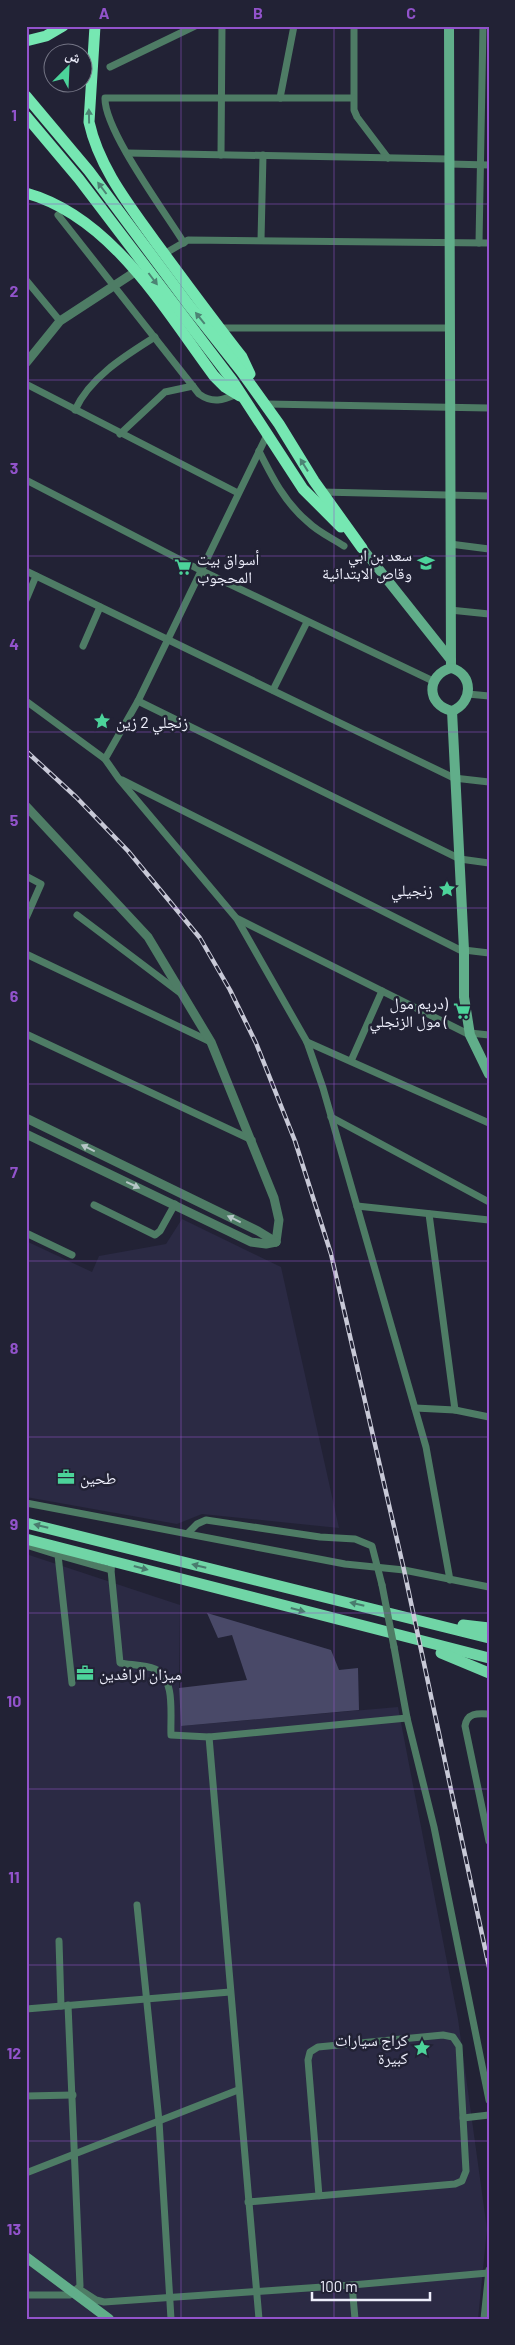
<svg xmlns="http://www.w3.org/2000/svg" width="515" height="2345" font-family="Barlow,'Noto Naskh Arabic',sans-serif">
	<rect width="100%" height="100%" fill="#222235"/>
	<g fill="#2b2a44">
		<polygon points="182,1219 281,1267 339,1528 202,1514 177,1524 26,1497 26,1241 92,1272 99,1256 166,1244"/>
		<polygon points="26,1554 180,1605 179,1688 181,1726 398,1707 458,2019 487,2229 478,2319 26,2319"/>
	</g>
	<polygon fill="#494968" points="207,1613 331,1650 339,1670 358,1668 359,1710 181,1726 179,1688 247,1680 232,1635 218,1638"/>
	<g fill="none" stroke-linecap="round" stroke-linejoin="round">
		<g stroke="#4e7c65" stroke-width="7">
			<polyline points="354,26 354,110 357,117 388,158"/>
			<polyline points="110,67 195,26"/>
			<polyline points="280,98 294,26"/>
			<polyline points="127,153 449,159"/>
			<polyline points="221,155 222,26"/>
			<polyline points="449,164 489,165"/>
			<path d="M58,215L199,394C213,404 223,400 237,394"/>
			<polyline points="261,240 263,155"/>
			<path d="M184,243C165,212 104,130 105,98H353"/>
			<polyline points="479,243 483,26"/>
			<polyline points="164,254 188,240 489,243"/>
			<polyline points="26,280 60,321"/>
			<polyline points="219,328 450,328"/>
			<polyline points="26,384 238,493"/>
			<polyline points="266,404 489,408"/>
			<path d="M75,410C90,377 125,356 155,337"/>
			<polyline points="120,434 165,392 193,386"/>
			<path d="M259,451C272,477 285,503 308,522C318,532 332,538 344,546"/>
			<polyline points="26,480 200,570 433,681"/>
			<polyline points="322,492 489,496"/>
			<polyline points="450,544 489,549"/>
			<polyline points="26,571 454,778 489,782"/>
			<polyline points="26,600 36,576"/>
			<polyline points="450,610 489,614"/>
			<polyline points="83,646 100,607"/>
			<polyline points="273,690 307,622"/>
			<polyline points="468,694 489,696"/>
			<polyline points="26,701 105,759 119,779 237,919 307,1042 323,1088 426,1447 450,1580"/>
			<polyline points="138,701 460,859 489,863"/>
			<polyline points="105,759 138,701 268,433"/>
			<polyline points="122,780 464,952"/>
			<polyline points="26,876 41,884 26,918"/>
			<polyline points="77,915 179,992"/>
			<polyline points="238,919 470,1035"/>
			<polyline points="464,950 489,953"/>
			<polyline points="26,954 211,1042"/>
			<polyline points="470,1033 489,1035"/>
			<polyline points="26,1034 252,1140"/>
			<polyline points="307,1042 489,1123"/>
			<polyline points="351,1061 382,991"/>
			<polyline points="331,1117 489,1202"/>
			<polyline points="94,1205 155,1235 160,1231 175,1204"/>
			<polyline points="357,1206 489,1220"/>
			<polyline points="429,1214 455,1410"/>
			<polyline points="26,1233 72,1255"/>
			<polyline points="415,1408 455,1410 489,1417"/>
			<polyline points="26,1503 345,1564 404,1570 489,1587"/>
			<polyline points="188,1533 197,1524 206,1520 320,1537 355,1539 372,1546 382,1585"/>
			<polyline points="26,1545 58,1555 72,1683"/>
			<polyline points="58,1555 111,1570"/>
			<path d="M112,1561L111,1570L120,1663C131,1665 145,1665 155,1669C176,1678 170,1716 171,1735L209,1737L407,1718"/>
			<polyline points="394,1647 407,1718 434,1827 489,2100"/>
			<path d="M489,1714C477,1713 467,1713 465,1726L489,1841"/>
			<polyline points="209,1737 259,2319"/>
			<polyline points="137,1905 159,2121 171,2319"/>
			<polyline points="59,1941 61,2006"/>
			<polyline points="26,2009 230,1992"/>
			<polyline points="26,2096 73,2095"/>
			<polyline points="463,2118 489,2115"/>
			<polyline points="26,2173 238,2090"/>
			<polyline points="248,2202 455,2184 462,2181 466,2171 459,2046 453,2037 443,2035 318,2047 310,2052 308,2060 319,2196"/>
			<polyline points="352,2285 355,2319"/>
			<polyline points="79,2289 96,2300 104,2302 352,2285 488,2273"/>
			<polyline points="26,2295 70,2295 80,2286 68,2005"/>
			<polyline points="484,2319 489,2270"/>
		</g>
		<g stroke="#4e7c65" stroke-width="9">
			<polyline points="26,363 60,321 135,272"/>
			<polyline points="26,806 148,937 211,1042 274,1198 279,1220 276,1242"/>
			<polyline points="26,1118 258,1231 276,1242"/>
			<polyline points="26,1134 251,1242 266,1244 276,1242"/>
		</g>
		<g stroke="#61ae8a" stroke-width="10">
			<polyline points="449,26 451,668"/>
			<polyline points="362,548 451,660"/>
			<path d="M451,668C474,674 473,703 452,711C426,705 426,675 451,668Z"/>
			<polyline points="452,711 464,950 464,997 470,1035 489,1074"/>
			<polyline points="26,2257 109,2319"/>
		</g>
		<g stroke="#70d5a6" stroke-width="11">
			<polyline points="26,1523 489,1638"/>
			<polyline points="26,1539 489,1658"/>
			<polyline points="463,1625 489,1628"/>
			<polyline points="441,1653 489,1673"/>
		</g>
		<g stroke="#76e7b2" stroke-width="11">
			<path d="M95,26L89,122C99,168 130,206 157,244C185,282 213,320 242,357L250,374"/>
			<polyline points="26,41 46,36 63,26"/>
			<polyline points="26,96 89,171 188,304 241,371 279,424 314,481 362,548"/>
			<polyline points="26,116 79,179 232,380 303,489 341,527"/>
			<path d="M26,193C112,217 164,309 214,376L225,387L240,396"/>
		</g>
		<g stroke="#c8c9d7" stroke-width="4.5">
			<polyline id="rail" points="26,751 76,797 128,851 200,938 230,990 256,1043 295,1141 331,1254 404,1570 489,1967"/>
		</g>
		<use href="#rail" stroke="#222235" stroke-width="2.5" stroke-dasharray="8" stroke-linecap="butt"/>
		<polyline stroke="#4e7c65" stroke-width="7" points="382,1585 394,1647"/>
	</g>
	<defs><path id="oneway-solid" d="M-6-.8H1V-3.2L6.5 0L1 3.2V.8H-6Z" transform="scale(1.25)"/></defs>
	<g fill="#4c8474">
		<use href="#oneway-solid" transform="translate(89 116) rotate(-91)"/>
		<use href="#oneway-solid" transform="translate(102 188) rotate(-127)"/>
		<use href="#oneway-solid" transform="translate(153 279) rotate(53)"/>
		<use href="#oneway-solid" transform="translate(200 318) rotate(-129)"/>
		<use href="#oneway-solid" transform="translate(304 465) rotate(-122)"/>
	</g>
	<g fill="#b5c6c6">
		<use href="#oneway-solid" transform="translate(88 1148) rotate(-154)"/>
		<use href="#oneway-solid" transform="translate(133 1185) rotate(25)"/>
		<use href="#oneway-solid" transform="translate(234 1219) rotate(-154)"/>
	</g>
	<g fill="#497c6e">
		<use href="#oneway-solid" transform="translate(41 1526) rotate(-166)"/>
		<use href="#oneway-solid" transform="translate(199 1566) rotate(-166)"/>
		<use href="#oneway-solid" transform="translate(141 1568) rotate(15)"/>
		<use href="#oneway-solid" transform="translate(357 1604) rotate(-167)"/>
		<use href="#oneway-solid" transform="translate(298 1610) rotate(15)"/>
	</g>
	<path fill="none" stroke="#9253cb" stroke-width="1" stroke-opacity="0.55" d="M181,26V2319M334,26V2319M26,204H489M26,380H489M26,556H489M26,732H489M26,908H489M26,1084H489M26,1261H489M26,1437H489M26,1613H489M26,1789H489M26,1965H489M26,2141H489"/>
	<defs>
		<g id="school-bare" transform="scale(1.35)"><path d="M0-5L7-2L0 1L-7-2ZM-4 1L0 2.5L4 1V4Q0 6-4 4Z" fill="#4cd39a" stroke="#222235" stroke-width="2.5" paint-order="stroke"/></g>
		<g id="supermarket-bare" transform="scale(1.35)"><path d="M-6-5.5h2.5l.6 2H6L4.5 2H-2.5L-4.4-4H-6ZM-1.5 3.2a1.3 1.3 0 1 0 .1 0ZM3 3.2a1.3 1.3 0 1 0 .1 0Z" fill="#4cd39a" stroke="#222235" stroke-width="2.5" paint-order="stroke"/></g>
		<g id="sight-bare" transform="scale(1.35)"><path d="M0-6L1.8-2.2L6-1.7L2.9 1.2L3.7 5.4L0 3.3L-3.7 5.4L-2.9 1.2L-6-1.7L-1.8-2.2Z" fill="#4cd39a" stroke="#222235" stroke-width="2.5" paint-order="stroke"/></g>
		<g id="office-bare" transform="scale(1.35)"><path d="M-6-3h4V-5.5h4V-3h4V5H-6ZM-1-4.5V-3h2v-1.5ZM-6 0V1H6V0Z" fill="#4cd39a" stroke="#222235" stroke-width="2.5" paint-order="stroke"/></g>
	</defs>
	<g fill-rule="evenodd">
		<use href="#school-bare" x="426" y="563"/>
		<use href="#supermarket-bare" x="183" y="567"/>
		<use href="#sight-bare" x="102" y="721"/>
		<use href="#sight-bare" x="447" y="889"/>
		<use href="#supermarket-bare" x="462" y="1011"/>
		<use href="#office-bare" x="66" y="1477"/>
		<use href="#office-bare" x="85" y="1673"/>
		<use href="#sight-bare" x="422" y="2048"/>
	</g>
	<g text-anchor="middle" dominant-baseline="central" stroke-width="5" stroke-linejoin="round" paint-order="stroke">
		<g font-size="16" fill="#edeefb" stroke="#222235" text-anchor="end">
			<text x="412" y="554">سعد بن ابي<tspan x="412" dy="18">وقاص الابتدائية</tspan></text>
			<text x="197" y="558" text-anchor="start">أسواق بيت<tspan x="197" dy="18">المحجوب</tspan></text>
			<text x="116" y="721" text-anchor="start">زنجلي 2 زين</text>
			<text x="433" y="889">زنجيلي</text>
			<text x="448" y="1002">دريم مول)<tspan x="448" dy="18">مول الزنجلي (</tspan></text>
			<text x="80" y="1477" text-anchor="start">طحين</text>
			<text x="99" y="1673" text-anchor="start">ميزان الرافدين</text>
			<text x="408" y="2039">كراج سيارات<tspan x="408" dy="18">كبيرة</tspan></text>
		</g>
	</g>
	<rect width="515" height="2345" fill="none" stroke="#222235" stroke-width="55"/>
	<g transform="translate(68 68) rotate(24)"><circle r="24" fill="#222235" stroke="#737484"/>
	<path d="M0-4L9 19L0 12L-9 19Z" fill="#4cd39a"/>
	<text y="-8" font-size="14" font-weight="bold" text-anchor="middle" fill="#edeefb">ش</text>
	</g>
	<path d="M312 2292v8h118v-8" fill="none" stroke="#edeefb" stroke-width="2.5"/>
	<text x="320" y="2292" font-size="15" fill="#edeefb" stroke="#222235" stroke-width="4" paint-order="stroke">100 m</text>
	<rect x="28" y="28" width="460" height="2290" fill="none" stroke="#9253cb" stroke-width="2"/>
	<g font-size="16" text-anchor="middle" font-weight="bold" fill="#9253cb">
		<text x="104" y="19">A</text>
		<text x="258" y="19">B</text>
		<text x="411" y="19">C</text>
		<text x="14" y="121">1</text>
		<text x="14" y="297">2</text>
		<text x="14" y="474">3</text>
		<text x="14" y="650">4</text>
		<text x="14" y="826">5</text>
		<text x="14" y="1002">6</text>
		<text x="14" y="1178">7</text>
		<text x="14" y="1354">8</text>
		<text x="14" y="1530">9</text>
		<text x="14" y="1707">10</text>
		<text x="14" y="1883">11</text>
		<text x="14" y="2059">12</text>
		<text x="14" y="2235">13</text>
	</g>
</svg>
